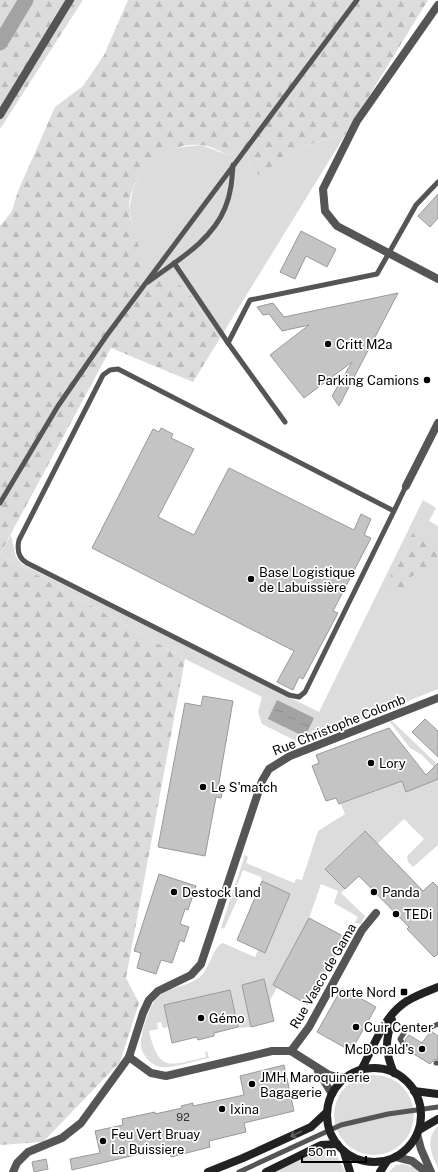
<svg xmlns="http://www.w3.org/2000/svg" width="438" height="1172" font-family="'Public Sans',sans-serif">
	<defs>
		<pattern id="forest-firs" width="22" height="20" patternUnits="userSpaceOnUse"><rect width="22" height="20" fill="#dcdcdc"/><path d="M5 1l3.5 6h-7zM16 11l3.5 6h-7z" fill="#bbb"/></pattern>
		<pattern id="water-ripples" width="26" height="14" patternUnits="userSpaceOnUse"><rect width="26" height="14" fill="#a3a3a3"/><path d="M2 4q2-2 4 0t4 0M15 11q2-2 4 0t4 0" fill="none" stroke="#8b8b8b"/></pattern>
	</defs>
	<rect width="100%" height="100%" fill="#fff"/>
	<g fill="#dcdcdc">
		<polygon points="345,135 220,338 185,288 145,288 129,210 133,189 140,174 155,158 174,148 201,145 230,156 238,147 248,153 250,167 259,174 293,152 316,142"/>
		<polygon points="423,500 436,508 429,521 438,526 438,689 302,744 262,724 258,712 262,697 185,659 0,554 11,535 16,557 22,564 319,712"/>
		<polygon points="392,721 438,765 438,772 422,755 410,748 390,722"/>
		<path d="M438,779V845L413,867L408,862L407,856L424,839L404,819L377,844L364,831L325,868L345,889L341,893L365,916L361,924L354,923L358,917L334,903L338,891L321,884L309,918L273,985L277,988L269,1002L264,979L242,985L251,1027L238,1028L230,990L164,1005L168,1027L163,1028L161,1022L157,1023L158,1029L149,1031C159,1074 170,1065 206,1057L205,1052L207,1051L209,1058C196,1060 173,1069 161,1067C152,1066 142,1055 141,1046C139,1037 150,1004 157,998C168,986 188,987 200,977C210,968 213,946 223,943L255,957L258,950L265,953L290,894L262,881L261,877L243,870L234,893L239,896L224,929L221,927L245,855L248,857L246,863L294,883L296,879L302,880L318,831L345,814L341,804L402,781L406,791Z"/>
		<circle cx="374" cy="1115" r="40"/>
		<path d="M438,1126V1168C431,1154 425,1138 438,1126Z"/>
		<polygon points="323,1147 333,1148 345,1172 271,1172"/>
		<polygon points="403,1164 417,1168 420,1172 389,1172 396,1165"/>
	</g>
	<g fill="url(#forest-firs)">
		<polygon points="0,0 83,0 0,129"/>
		<path d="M128,0H428L345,135L316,142L293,152L259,175L250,167L248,153L238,147L230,156C221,152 211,146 201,145C166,141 129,173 129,209C129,217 133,226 135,233C140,252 144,268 145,287L158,280L169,281L185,288L220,338L193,382L111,348L0,554L185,659L126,978L139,1003L120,1062L43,1142L0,1145V226L12,211L18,191L55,107L83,86L104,55Z"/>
		<polygon points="416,527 438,543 438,558 431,569 412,576 405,590 394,594 384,589"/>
	</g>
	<polygon fill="url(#water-ripples)" points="277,700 314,718 305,737 268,719"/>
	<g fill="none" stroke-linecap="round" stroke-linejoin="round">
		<polyline stroke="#a3a3a3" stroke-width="15" points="0,43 26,0"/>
	</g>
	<g fill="#c4c4c4" stroke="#999">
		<polygon points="438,194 438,218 430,227 418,216"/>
		<polygon points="301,231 336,249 327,267 306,256 295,279 280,272"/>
		<polygon points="398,293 339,406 332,396 352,362 304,398 270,355 309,325 282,331 269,314 263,315 257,307 273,303 284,317"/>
		<polygon points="161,428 173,434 171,438 194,449 158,517 194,535 229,468 354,530 361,514 371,519 364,535 371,538 333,611 338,613 303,679 299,677 293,690 277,682 294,651 92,548 153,429 159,432"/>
		<polygon points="203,696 233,701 218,788 223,789 221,798 216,797 205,856 158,847 185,703 201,706"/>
		<polygon points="425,719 438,731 438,757 412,732"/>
		<polygon points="389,728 426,775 438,763 438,779 406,792 402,781 339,804 336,798 326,801 312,766 319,763 316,755"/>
		<polygon points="365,831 423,891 433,882 438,887 438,954 434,957 407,929 409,927 359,876 345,889 325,869"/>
		<polygon points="159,874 196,886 188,910 185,909 180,924 189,927 184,942 180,940 172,963 161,960 156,974 137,968 141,953 134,951"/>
		<polygon points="262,881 290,894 265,953 237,940"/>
		<polygon points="309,918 341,935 343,941 308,1005 273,985"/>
		<polygon points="264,979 274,1021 251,1027 242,985"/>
		<polygon points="342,988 376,1007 351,1051 317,1032"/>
		<polygon points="230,990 238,1027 214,1033 214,1036 198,1040 197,1037 172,1043 164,1005"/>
		<polygon points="431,1031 438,1036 438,1059 434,1060 430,1064 404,1048 407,1046 405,1040 409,1035 422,1043"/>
		<polygon points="284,1065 294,1111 244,1123 246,1132 209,1141 210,1147 171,1157 169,1147 72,1170 70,1159 100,1153 95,1131 123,1125 122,1119 155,1112 155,1114 182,1108 181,1106 193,1103 193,1106 244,1095 240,1076"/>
		<polygon points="46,1159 48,1169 34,1172 32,1162"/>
	</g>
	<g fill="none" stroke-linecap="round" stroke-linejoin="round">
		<g stroke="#555" stroke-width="5">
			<polyline points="174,263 228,343"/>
			<path d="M148,282C175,262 212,241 225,208C231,194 232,180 233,165"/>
			<polyline points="285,422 228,343 250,300 377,274 416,205 438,182"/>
			<polyline points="0,503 58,406 107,335 357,0"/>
			<path d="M394,511L118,369L110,370L103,375L19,540C17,549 18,558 27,563L289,695L299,697L305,692L394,511L406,486"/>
			<polyline points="403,1044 400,1039 408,1027 424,1030 438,1024"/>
			<polyline points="436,1063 438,1063"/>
			<polyline points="239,1172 341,1125 388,1114 438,1107"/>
		</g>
		<g stroke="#555" stroke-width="8">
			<polyline points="438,5 357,121 323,189 325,211 337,226 438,279"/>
			<polyline points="406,486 438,423"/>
			<polyline points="291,1051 309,1027 362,930 376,913"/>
			<polyline points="129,1057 151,1073 166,1076 272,1051 291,1051 329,1075 338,1077 347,1077"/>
			<polyline points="318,1071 332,1094"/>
			<polyline points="13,1172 17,1163 28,1152 62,1138 81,1123 129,1057 143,1013 149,1000 158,991 191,975 201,964 262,781 269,769 290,756 438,698"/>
		</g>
		<g stroke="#555" stroke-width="8">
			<polyline points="0,115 70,0"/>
			<polyline points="417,1134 421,1149 431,1172"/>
			<polyline points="396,1157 412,1161 426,1172"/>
		</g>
		<g stroke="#222" stroke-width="8">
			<path d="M392,1020C385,1042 385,1052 394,1073"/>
			<circle cx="374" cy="1115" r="47"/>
			<path d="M361,1070C374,1047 383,1016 407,1001C417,995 428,991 438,987"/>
			<polyline points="414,1091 438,1094"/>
			<polyline points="419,1130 438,1119"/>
			<polyline points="344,1152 350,1172"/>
			<polyline points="208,1172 243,1158 311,1127 327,1112"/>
			<polyline points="266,1172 321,1145 337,1144"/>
			<polyline points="380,1172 387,1161"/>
		</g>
	</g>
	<defs><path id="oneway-shaft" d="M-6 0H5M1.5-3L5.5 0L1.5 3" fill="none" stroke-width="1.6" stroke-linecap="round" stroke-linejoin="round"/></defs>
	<use stroke="#646464" href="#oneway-shaft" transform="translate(296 1134) rotate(154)"/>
	<g fill="#000" stroke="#fff" stroke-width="1.5">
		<circle cx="328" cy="344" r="4"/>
		<circle cx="427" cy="380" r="4"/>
		<circle cx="251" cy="579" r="4"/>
		<circle cx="371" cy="763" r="4"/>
		<circle cx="203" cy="787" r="4"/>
		<circle cx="174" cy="892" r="4"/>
		<circle cx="374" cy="892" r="4"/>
		<circle cx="396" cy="914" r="4"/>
		<rect x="400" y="988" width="8" height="8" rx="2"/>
		<circle cx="201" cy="1018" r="4"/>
		<circle cx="356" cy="1027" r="4"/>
		<circle cx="422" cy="1049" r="4"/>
		<circle cx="252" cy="1084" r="4"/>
		<circle cx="222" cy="1109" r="4"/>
		<circle cx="103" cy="1141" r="4"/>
	</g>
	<g text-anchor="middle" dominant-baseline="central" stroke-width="3.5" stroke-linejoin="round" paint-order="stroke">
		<g font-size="11" fill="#313131">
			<text x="183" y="1117">92</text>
		</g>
		<g font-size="13" fill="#000" stroke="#fff" text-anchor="start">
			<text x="336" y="344">Critt M2a</text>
			<text x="419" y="380" text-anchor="end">Parking Camions</text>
			<text x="259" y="572">Base Logistique<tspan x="259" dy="15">de Labuissière</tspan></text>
			<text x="379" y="763">Lory</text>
			<text x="211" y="787">Le S'match</text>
			<text x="182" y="892">Destock land</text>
			<text x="382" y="892">Panda</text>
			<text x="404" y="914">TEDi</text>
			<text x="396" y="992" text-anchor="end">Porte Nord</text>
			<text x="209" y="1018">Gémo</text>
			<text x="364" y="1027">Cuir Center</text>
			<text x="414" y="1049" text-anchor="end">McDonald's</text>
			<text x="260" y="1077">JMH Maroquinerie<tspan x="260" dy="15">Bagagerie</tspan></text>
			<text x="230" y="1109">Ixina</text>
			<text x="111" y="1134">Feu Vert Bruay<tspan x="111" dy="15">La Buissiere</tspan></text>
		</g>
		<g font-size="13" fill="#000" stroke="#fff">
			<text transform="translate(339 725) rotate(-22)">Rue Christophe Colomb</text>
			<text transform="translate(323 976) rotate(-60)">Rue Vasco de Gama</text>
		</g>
	</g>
	<path d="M302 1156v6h64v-6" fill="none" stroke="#000000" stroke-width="2"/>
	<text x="308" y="1156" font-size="12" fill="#000000" stroke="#ffffff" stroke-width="3" paint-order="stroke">50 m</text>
</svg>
